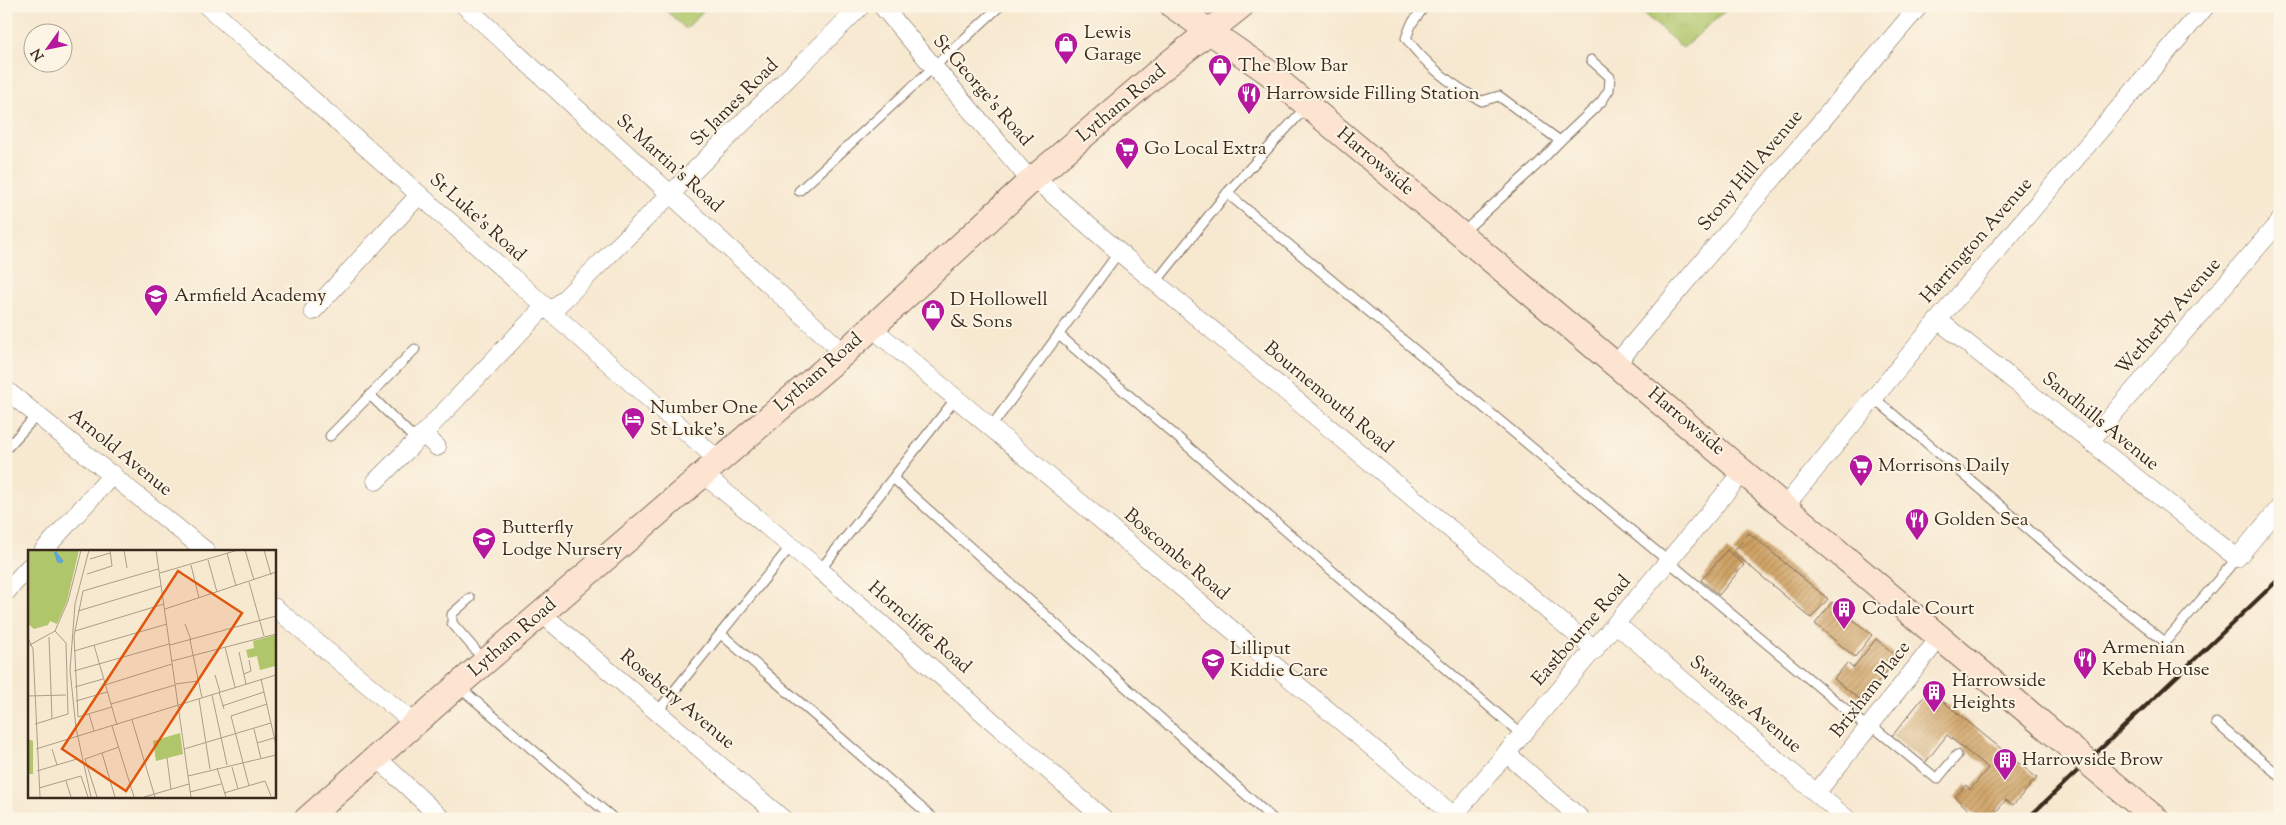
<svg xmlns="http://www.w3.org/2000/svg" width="2286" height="825" font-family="'Sorts Mill Goudy',serif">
	<defs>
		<pattern id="park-crowns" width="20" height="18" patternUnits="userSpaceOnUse" patternTransform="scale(1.25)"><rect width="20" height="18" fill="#afc66b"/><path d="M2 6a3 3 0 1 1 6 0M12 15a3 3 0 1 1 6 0" fill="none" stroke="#97aa5c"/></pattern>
		<pattern id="building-hatch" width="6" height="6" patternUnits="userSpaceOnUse" patternTransform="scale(1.25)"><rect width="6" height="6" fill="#cd9f5f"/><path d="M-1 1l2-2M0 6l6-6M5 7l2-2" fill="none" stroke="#a8824e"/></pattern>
	</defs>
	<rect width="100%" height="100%" fill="#fcf5e5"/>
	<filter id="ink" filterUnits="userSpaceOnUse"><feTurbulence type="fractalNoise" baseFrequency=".02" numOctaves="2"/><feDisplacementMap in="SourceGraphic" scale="10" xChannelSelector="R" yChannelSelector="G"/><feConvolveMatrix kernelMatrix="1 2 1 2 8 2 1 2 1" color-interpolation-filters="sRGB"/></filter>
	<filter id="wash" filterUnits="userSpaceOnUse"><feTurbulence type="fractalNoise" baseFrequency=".0096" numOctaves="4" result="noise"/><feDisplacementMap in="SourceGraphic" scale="20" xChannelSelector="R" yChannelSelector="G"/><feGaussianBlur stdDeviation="1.12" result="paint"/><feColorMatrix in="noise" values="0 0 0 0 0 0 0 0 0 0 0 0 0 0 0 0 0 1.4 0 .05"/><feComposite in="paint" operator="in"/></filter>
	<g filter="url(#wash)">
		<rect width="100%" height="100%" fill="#f7e8d0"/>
		<polygon fill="#afc66b" stroke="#757844" points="661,6 708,6 686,29"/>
		<polygon fill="url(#park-crowns)" stroke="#757844" points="1635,6 1731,6 1683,48"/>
		<g id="blocks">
			<g fill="url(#building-hatch)">
				<polygon points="1749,533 1828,599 1811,618 1733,552"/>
				<polygon points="1727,550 1744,565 1719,595 1701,580"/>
				<polygon points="1832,602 1872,635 1855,657 1815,624"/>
				<polygon points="1876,639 1898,657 1863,702 1834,679 1847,663 1853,668"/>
				<polygon points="1929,690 2037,778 2013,805 2006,800 1990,819 1978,819 1955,797 1966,785 1970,790 1988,768 1947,735 1925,763 1892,736"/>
			</g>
		</g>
	</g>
	<g filter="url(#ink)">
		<use href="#blocks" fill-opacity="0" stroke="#7d6c5c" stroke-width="1"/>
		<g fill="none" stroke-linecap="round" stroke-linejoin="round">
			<g stroke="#7d6c5c" stroke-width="11">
				<g id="lane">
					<path d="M1425,6L1412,23L1406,38C1425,64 1453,87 1482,101L1499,96L1560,141L1601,102L1609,90L1610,77L1591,60"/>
					<polyline points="799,191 1000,6"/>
					<polyline points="1227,193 1868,728"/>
					<polyline points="1462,233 1537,165 1560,141"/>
					<polyline points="1156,282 1227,193 1307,106"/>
					<polyline points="1059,335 1521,734"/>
					<polyline points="370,395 416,440"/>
					<polyline points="1874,398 2096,587 2165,642 2237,558"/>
					<polyline points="991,427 1119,252"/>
					<polyline points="330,436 415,349"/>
					<polyline points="6,449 38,414"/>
					<polyline points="894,479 1273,819"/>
					<polyline points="820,570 957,397"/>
					<polyline points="470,598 452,614 452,623 484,660"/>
					<polyline points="721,634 934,819"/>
					<polyline points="458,686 614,819"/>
					<polyline points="658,711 791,546"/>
					<polyline points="2216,723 2280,776"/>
					<polyline points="1871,725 1937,779 1957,755"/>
				</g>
			</g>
			<g stroke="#7d6c5c" stroke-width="19">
				<g id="street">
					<polyline points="207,6 718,460"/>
					<polyline points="465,6 844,353"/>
					<polyline points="882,6 1031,181"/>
					<polyline points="1034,178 1119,252 1595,650"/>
					<polyline points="313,311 419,195"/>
					<polyline points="551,312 861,6"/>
					<polyline points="1938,320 2237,558 2280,507"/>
					<polyline points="871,327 1454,816"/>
					<polyline points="1616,364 1919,6"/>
					<polyline points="6,390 206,551"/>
					<polyline points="2090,441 2280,221"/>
					<polyline points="437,447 423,434 545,306"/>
					<polyline points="703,474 820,570 1104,819"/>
					<polyline points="376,481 423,434"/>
					<polyline points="1785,506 1938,320 2206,6"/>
					<polyline points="43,551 113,474"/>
					<polyline points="6,592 29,567"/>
					<polyline points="274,607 415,724"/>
					<polyline points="542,614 783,819"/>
					<polyline points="1616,624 1847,819"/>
					<polyline points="1506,753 1581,819"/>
					<polyline points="377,758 442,819"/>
					<polyline points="1817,792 1940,637"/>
					<polyline points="1451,819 1744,471"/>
				</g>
			</g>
			<g stroke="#7d6c5c" stroke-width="27">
				<g id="secondary">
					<polyline points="1173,6 1268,72 2078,754"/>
					<polyline points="2096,769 2156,819"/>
					<polyline points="307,819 457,686 844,353 1034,178 1158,72 1241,6"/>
				</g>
			</g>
			<use href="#lane" stroke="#fff" stroke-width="9"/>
			<use href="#street" stroke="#fff" stroke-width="18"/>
			<use href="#secondary" stroke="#fde4d1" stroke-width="25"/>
			<polyline stroke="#3b2a1e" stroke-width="4" points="2027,819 2280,578"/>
			<g stroke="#7d6c5c" stroke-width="27" stroke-linecap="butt">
				<polyline id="secondary-bridge" points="2078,754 2096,769"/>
			</g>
			<use href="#secondary-bridge" stroke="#fde4d1" stroke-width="25"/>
		</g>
	</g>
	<defs>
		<g id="shop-pin" transform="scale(1.25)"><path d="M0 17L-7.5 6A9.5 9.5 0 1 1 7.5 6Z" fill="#b5179e" stroke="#fcf5e5"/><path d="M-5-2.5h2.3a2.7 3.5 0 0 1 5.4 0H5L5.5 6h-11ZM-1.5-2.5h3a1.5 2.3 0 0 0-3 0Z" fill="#fff"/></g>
		<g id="restaurant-pin" transform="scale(1.25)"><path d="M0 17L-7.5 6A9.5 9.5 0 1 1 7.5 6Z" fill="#b5179e" stroke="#fcf5e5"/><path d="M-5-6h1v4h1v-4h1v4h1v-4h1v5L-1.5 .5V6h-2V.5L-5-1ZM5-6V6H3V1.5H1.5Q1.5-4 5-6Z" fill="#fff"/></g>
		<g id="supermarket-pin" transform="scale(1.25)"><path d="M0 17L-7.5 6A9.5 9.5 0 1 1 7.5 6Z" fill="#b5179e" stroke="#fcf5e5"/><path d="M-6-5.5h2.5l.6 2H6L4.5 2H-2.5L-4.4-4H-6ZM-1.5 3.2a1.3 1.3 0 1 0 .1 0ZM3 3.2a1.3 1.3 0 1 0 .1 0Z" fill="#fff"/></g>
		<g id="school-pin" transform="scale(1.25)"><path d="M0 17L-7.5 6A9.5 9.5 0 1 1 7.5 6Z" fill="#b5179e" stroke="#fcf5e5"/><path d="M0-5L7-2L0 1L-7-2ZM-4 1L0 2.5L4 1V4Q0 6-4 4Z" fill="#fff"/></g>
		<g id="hotel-pin" transform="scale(1.25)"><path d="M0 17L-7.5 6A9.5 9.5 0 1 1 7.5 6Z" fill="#b5179e" stroke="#fcf5e5"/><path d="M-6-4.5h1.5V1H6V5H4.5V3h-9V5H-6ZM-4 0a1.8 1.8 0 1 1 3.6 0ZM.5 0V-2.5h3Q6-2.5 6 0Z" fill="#fff"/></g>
		<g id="building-pin" transform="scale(1.25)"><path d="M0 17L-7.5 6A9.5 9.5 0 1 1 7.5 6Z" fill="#b5179e" stroke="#fcf5e5"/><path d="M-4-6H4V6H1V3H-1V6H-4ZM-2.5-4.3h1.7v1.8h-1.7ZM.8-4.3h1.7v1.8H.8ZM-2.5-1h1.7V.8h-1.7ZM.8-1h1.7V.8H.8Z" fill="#fff"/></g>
	</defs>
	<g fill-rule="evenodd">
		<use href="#shop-pin" x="1066" y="44"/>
		<use href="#shop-pin" x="1220" y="66"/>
		<use href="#restaurant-pin" x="1249" y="94"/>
		<use href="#supermarket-pin" x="1127" y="149"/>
		<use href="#school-pin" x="156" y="296"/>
		<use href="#shop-pin" x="933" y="311"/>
		<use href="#hotel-pin" x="633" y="419"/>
		<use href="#supermarket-pin" x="1861" y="466"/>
		<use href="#restaurant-pin" x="1917" y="520"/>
		<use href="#school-pin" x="484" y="539"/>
		<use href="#building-pin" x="1844" y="609"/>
		<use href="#restaurant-pin" x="2085" y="659"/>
		<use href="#school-pin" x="1213" y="660"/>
		<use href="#building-pin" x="1934" y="692"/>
		<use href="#building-pin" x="2005" y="760"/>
	</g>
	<g text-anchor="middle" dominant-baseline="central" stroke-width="4" stroke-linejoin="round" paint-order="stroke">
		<g font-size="19" fill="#3b2a1e" stroke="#fcf5e5" text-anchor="start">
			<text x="1084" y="33">Lewis<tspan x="1084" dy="22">Garage</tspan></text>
			<text x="1238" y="66">The Blow Bar</text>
			<text x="1266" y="94">Harrowside Filling Station</text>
			<text x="1144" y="149">Go Local Extra</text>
			<text x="174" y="296">Armfield Academy</text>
			<text x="950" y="300">D Hollowell<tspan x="950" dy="22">&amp; Sons</tspan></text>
			<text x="650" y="408">Number One<tspan x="650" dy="22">St Luke's</tspan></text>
			<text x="1878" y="466">Morrisons Daily</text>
			<text x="1934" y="520">Golden Sea</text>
			<text x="502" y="528">Butterfly<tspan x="502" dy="22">Lodge Nursery</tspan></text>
			<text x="1862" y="609">Codale Court</text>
			<text x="2102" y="648">Armenian<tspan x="2102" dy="22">Kebab House</tspan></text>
			<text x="1230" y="649">Lilliput<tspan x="1230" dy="22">Kiddie Care</tspan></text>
			<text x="1952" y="681">Harrowside<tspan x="1952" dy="22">Heights</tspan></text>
			<text x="2022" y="760">Harrowside Brow</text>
		</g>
		<g font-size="19" fill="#3b2a1e" stroke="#fcf5e5">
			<text transform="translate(982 91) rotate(49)">St George's Road</text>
			<text transform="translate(735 103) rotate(-45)">St James Road</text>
			<text transform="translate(1122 104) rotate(-40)">Lytham Road</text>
			<text transform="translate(1375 162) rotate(40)">Harrowside</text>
			<text transform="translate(669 164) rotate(42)">St Martin's Road</text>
			<text transform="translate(1751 171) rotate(-50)">Stony Hill Avenue</text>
			<text transform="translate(477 218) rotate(42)">St Luke's Road</text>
			<text transform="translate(1977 241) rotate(-49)">Harrington Avenue</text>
			<text transform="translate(2169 317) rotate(-49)">Wetherby Avenue</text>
			<text transform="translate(819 373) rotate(-41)">Lytham Road</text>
			<text transform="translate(1328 398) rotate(40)">Bournemouth Road</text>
			<text transform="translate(1686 422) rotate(40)">Harrowside</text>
			<text transform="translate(2100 422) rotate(39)">Sandhills Avenue</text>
			<text transform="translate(120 453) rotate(39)">Arnold Avenue</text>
			<text transform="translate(1176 555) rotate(40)">Boscombe Road</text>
			<text transform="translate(919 628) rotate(41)">Horncliffe Road</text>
			<text transform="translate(1582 631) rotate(-49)">Eastbourne Road</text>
			<text transform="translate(513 638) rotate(-41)">Lytham Road</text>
			<text transform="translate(1871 690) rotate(-52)">Brixham Place</text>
			<text transform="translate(677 700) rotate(40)">Rosebery Avenue</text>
			<text transform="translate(1745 705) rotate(40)">Swanage Avenue</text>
		</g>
	</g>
	<g transform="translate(28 550)">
		<rect width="248" height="248" fill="#f7e8d0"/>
		<path d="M0,0H51L39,51L29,74L22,71L20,75L6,79L0,74ZM247,85V116L232,120L229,106L220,108L218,100L226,98L225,91ZM152,183L155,204L128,211L125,191ZM0,189L5,191V224H0Z" fill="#afc66b"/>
		<path fill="none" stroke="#5da5d4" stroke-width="2.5" d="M27,2L34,11L33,12L30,11Z"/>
		<path fill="none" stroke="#ac9c89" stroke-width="1" d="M61,0L47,54L42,120L48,178L63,247M96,0L99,18M128,0L163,247M217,0L226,30M236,0L243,25M199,3L208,36M62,9L82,3M180,10L189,42M163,15L171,48M132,23L210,0M59,24L84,16L82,0M221,32L236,86M137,59L248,22M50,61L133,36M157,74L163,90M47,81L136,54M21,87L24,169M0,88L5,99L12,247M162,90L174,148M66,95L89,175M142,95L248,66M0,96L27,81L40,51L53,0M197,97L207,137M46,101L139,74M211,102L218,134M144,111L248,84M46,121L141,94M216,124L223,121L221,110M187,125L192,142M233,129L248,195M148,134L170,131M77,135L144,114M47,137L75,129M191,142L196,159M184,145L199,215M0,146L38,145M171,149L182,219M48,151L79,142M83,154L147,135M194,156L236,142M84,157L50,167L46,86L55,41L130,19M61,164L66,181M104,170L127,247M7,174L40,164L38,93L27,81M84,176L106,247M226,179L233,209M229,193L246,188M8,199L248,125M24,199L29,215M156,199L243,173M74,203L87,247M139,208L143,239M204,217L210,239M189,218L198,247M9,221L49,209M160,226L248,205M38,231L43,247M221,236L203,166L239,154M11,238L53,226L60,247M162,242L193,234M196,243L237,231L243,246M69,247L57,209L91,197M116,247L161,234"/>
		<path fill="#df570d" fill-opacity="0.15" stroke="#df570d" stroke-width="2.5" d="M150,21L214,63L98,241L34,199Z"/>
		<rect width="248" height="248" fill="none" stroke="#3b2a1e" stroke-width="2.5"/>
	</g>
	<rect width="2286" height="825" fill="none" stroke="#fcf5e5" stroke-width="25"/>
	<g transform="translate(48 48) rotate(237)"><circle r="24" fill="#fcf5e5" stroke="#afa495"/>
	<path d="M0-4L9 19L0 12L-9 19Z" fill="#b5179e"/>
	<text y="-8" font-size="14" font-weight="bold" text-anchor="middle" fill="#3b2a1e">N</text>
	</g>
</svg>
